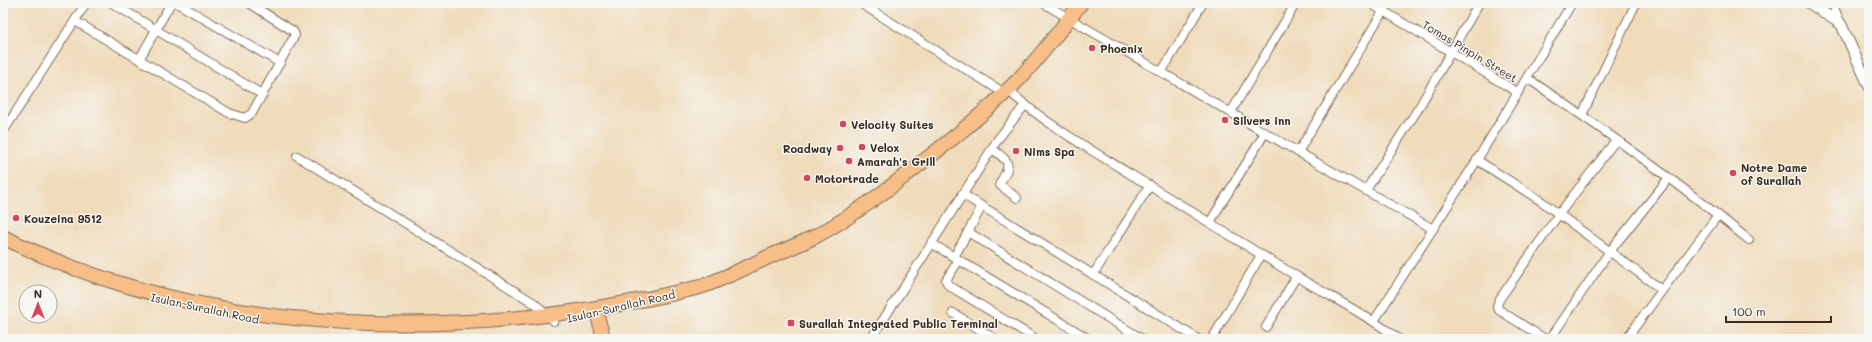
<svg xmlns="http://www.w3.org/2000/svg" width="1872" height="342" font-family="Mali,sans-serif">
	<rect width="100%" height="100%" fill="#f6f6f2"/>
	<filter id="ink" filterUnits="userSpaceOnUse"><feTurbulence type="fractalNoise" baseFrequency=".025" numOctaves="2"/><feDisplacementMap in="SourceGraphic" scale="8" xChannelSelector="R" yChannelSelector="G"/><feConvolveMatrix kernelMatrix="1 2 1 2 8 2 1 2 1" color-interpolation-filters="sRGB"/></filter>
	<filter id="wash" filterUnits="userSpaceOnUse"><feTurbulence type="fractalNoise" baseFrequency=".012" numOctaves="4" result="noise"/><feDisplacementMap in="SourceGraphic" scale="16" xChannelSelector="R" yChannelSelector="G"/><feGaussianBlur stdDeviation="0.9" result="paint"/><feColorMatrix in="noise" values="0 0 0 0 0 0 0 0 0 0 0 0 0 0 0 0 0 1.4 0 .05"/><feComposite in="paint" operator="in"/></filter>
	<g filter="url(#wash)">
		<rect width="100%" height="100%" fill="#f0dcbb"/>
	</g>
	<g filter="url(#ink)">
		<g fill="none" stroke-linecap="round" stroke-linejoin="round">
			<g stroke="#7a6855" stroke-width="10">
				<g id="minor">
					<polyline points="112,3 263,95"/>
					<polyline points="177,3 280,63"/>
					<polyline points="860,3 1004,93"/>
					<polyline points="1043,3 1298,152 1433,229"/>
					<polyline points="1370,3 1517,92"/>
					<polyline points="1832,3 1841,24"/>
					<polyline points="75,21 229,113 245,118 252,113 295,35 293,31 249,3"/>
					<polyline points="140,58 171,3"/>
					<polyline points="1162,71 1203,3"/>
					<path d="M1527,78C1603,129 1678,182 1749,240"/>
					<path d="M1008,90C1045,124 1088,148 1130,174C1185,207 1238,241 1293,274C1328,296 1366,314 1399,339"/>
					<polyline points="1231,112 1296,3"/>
					<polyline points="1582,115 1636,3"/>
					<polyline points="3,132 86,3"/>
					<path d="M992,149C1010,162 1012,163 1000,183V185L1017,198"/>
					<polyline points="1298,152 1388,3"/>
					<polyline points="297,156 534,303 554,321"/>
					<polyline points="1477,160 1541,201 1662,290"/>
					<polyline points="1366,190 1418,109 1479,3"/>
					<polyline points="962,194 1198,339"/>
					<polyline points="1210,222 1265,133"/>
					<polyline points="968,232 982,206"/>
					<polyline points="931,243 1089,339"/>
					<polyline points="954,257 968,232 1142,339"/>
					<polyline points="959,260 946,280 948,285 1036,339"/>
					<polyline points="1093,275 1150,185"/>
					<polyline points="953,313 995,339"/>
					<polyline points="1374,321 1477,160 1572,3"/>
					<polyline points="1266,327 1296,277"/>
					<polyline points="871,339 998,139 1025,105"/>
					<polyline points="1212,339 1261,255"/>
					<polyline points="1545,339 1499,310 1497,306 1499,300 1559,214 1616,140"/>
					<polyline points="1550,339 1610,251 1669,178"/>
					<polyline points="1626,339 1718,215"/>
				</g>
			</g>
			<g stroke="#7a6855" stroke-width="12">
				<polyline id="tertiary" points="1809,3 1841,24 1869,86"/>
			</g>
			<g stroke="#7a6855" stroke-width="15">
				<polyline id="primary" points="597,314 604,339"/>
			</g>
			<g stroke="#7a6855" stroke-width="16">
				<path id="trunk" d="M3,237C212,342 477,342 700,287C723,279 745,268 766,258C783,251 800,244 816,236C853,216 887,190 920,164C955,137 990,109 1020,78C1042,54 1062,28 1081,3"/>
			</g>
			<use href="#minor" stroke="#fff" stroke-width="8"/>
			<use href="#tertiary" stroke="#fff" stroke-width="10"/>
			<use href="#primary" stroke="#f7be87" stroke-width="13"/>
			<use href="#trunk" stroke="#f7be87" stroke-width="14"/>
		</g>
	</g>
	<g fill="#d1495b" stroke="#f6f6f2" stroke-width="1.5">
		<circle cx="1092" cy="48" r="4"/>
		<circle cx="1225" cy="120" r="4"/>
		<circle cx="843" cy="124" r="4"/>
		<circle cx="862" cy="147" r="4"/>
		<circle cx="840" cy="148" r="4"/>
		<circle cx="1016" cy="151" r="4"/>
		<circle cx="849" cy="161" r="4"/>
		<circle cx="1733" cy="173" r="4"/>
		<circle cx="807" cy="178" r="4"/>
		<circle cx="16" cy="218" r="4"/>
		<rect x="787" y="319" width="8" height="8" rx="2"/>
	</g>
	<g text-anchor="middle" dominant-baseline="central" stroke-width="3" stroke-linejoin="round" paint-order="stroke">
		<g font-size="11" font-weight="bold" fill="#3b2a1e" stroke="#f6f6f2" text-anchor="start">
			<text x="1100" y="48">Phoenix</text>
			<text x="1233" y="120">Silvers inn</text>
			<text x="851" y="124">Velocity Suites</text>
			<text x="870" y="147">Velox</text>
			<text x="832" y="148" text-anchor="end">Roadway</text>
			<text x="1024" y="151">Nims Spa</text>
			<text x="857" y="161">Amarah's Grill</text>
			<text x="1741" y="167">Notre Dame<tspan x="1741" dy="13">of Surallah</tspan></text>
			<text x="815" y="178">Motortrade</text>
			<text x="24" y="218">Kouzeina 9512</text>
			<text x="799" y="323">Surallah Integrated Public Terminal</text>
		</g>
		<g font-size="11" fill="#3b2a1e" stroke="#f6f6f2">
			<text transform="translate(1470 51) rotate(31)">Tomas Pinpin Street</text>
			<text transform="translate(621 306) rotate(-13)">Isulan-Surallah Road</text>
			<text transform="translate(205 308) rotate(12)">Isulan-Surallah Road</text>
		</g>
	</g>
	<rect width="1872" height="342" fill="none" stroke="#f6f6f2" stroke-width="16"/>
	<g transform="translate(38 304)"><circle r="19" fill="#f6f6f2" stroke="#aba49d"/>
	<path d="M0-3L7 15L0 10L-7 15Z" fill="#d1495b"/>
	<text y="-6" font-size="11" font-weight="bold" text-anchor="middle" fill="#3b2a1e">N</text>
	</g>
	<path d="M1726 316v6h105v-6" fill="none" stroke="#3b2a1e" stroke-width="2"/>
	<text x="1732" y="316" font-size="12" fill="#3b2a1e" stroke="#f6f6f2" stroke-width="3" paint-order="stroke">100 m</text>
</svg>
